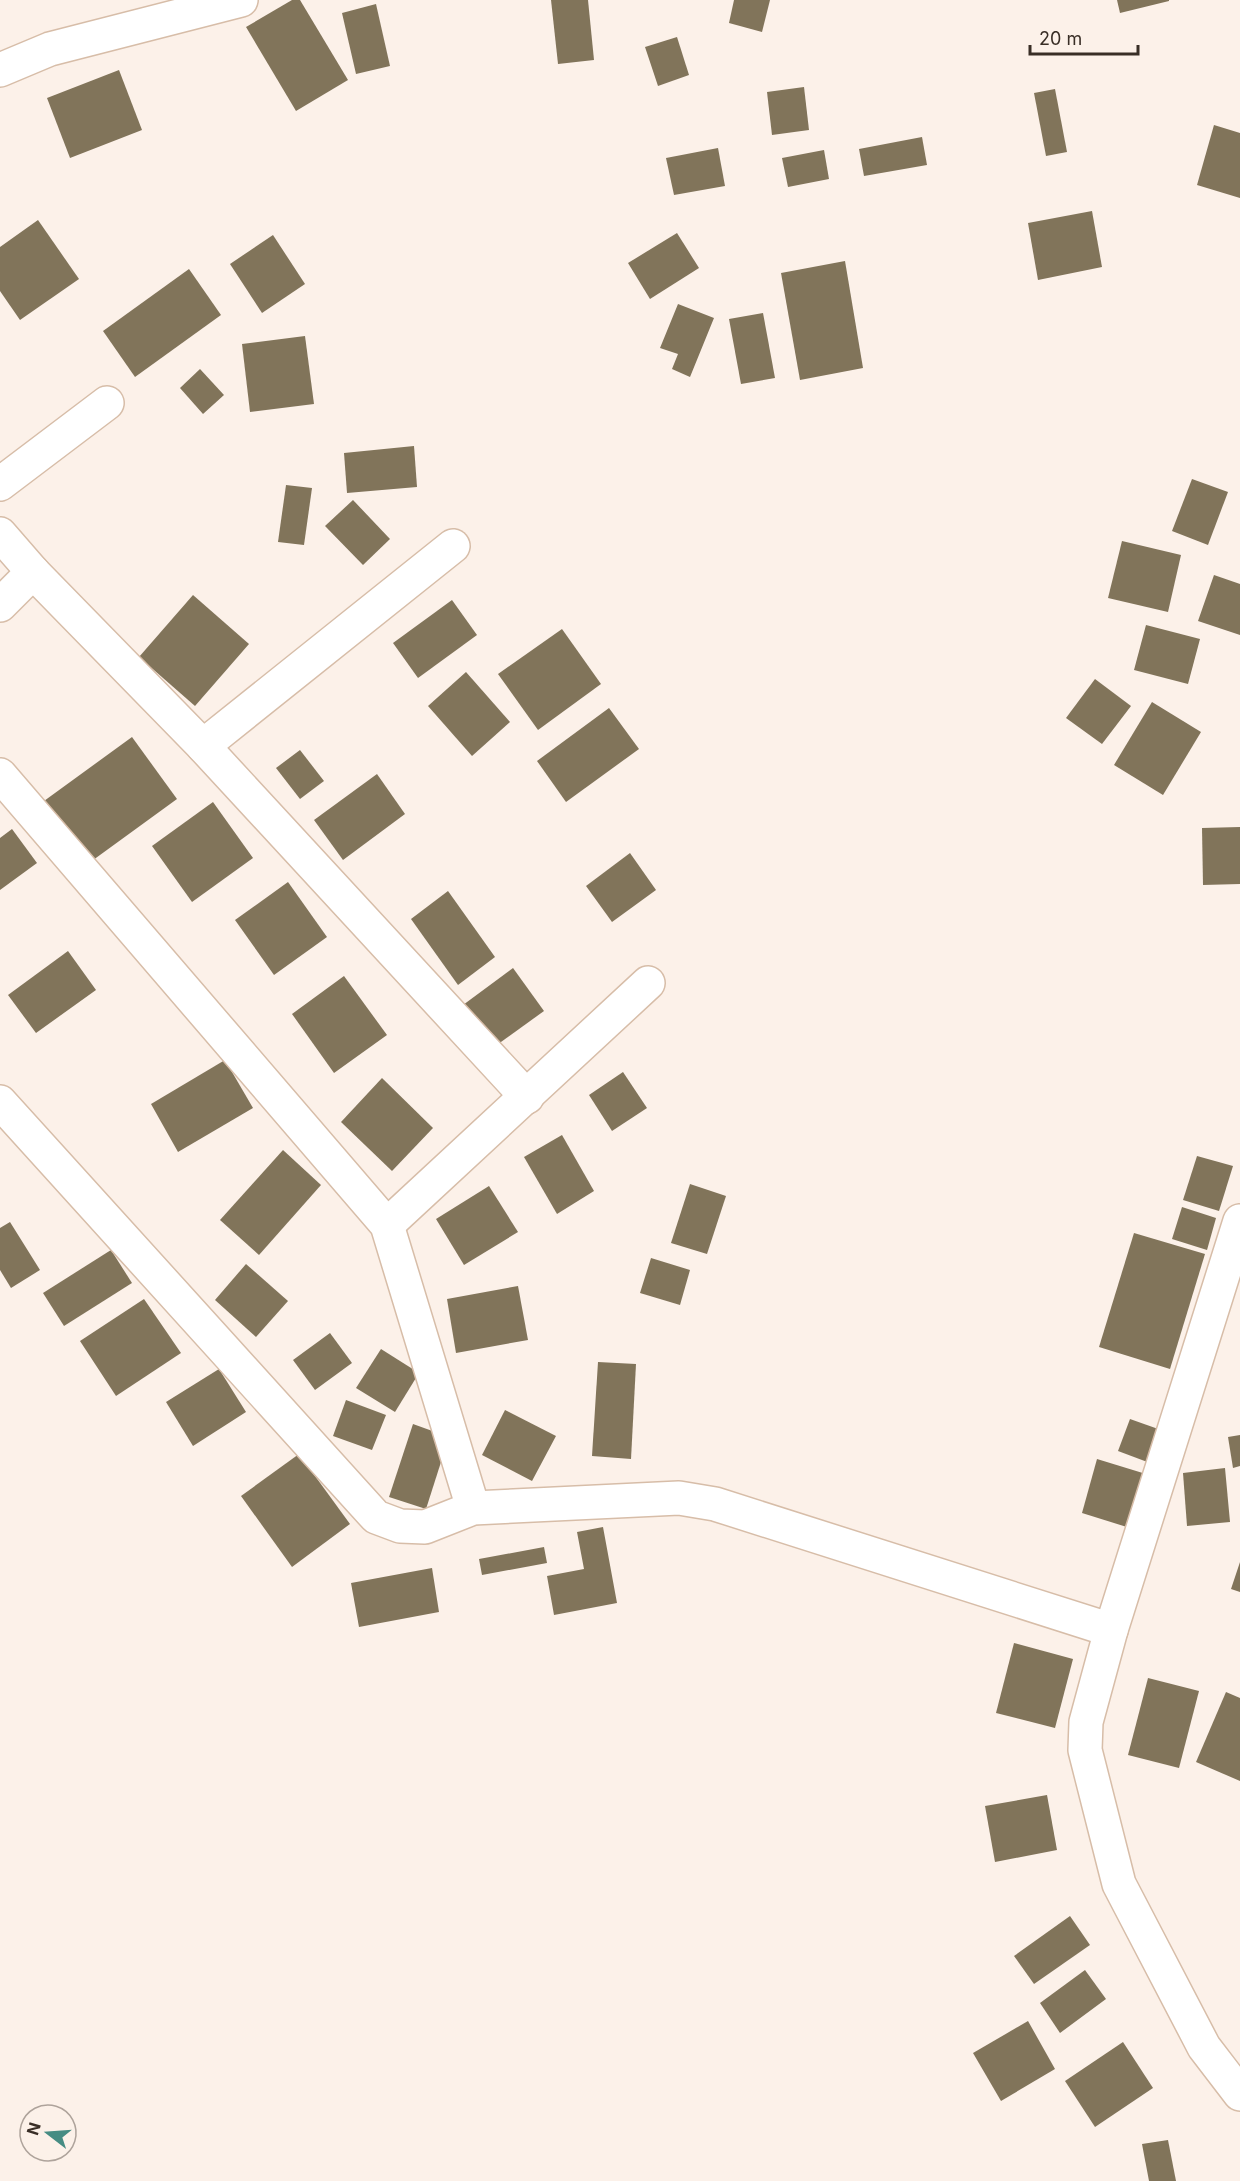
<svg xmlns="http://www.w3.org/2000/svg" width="1240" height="2181" font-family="Inter,sans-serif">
	<rect width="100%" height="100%" fill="#fcf1e9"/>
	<g fill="#81745a">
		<polygon points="292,0 300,0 348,80 296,111 246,27"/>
		<polygon points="551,0 588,0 594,60 558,64"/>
		<polygon points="734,0 770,0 762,32 729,23"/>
		<polygon points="1117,0 1169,0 1169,1 1120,13"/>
		<polygon points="376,4 390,66 356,74 342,13"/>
		<polygon points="677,37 689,75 658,86 645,47"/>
		<polygon points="119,70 142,130 70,158 47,98"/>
		<polygon points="804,87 809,130 772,135 767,92"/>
		<polygon points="1055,89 1067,152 1046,156 1034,93"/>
		<polygon points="1214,125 1240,133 1240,198 1197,185"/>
		<polygon points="922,137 927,165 864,176 859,149"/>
		<polygon points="718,148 725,186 674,195 666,158"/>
		<polygon points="824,150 829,179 788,187 782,158"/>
		<polygon points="1092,211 1102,267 1038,280 1028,223"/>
		<polygon points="38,220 79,279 20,320 0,291 0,247"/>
		<polygon points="677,233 699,268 650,299 628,263"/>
		<polygon points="273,235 305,284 262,313 230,264"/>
		<polygon points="845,261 863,368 800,380 781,273"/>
		<polygon points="189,269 221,315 135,377 103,331"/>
		<polygon points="678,304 714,318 690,377 672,369 678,354 660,348"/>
		<polygon points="763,313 775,378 741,384 729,319"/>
		<polygon points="305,336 314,404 250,412 242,344"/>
		<polygon points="200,369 224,395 203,414 180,388"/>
		<polygon points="414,446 417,487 347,493 344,453"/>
		<polygon points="1192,479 1228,492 1208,545 1172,531"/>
		<polygon points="286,485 312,488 304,545 278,542"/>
		<polygon points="353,500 390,539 363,565 325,526"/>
		<polygon points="1122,541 1181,555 1168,612 1108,598"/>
		<polygon points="1214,575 1240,584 1240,635 1198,621"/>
		<polygon points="193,595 249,644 195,706 139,657"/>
		<polygon points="452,600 477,635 418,678 393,643"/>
		<polygon points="1146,625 1200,639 1188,684 1134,670"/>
		<polygon points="562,629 601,684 538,730 498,674"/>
		<polygon points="466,672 510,722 472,756 428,706"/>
		<polygon points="1095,679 1131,706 1102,744 1066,718"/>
		<polygon points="1152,702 1201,732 1163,795 1114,765"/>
		<polygon points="609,708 639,749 566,802 537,761"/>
		<polygon points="132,737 177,799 89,863 44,801"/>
		<polygon points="300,750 324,781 300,799 276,768"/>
		<polygon points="377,774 405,814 343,860 314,820"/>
		<polygon points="213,802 253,858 192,902 152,846"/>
		<polygon points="1240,827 1240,884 1203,885 1202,828"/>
		<polygon points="12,829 37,863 0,890 0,838"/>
		<polygon points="630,853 656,890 612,922 586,886"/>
		<polygon points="288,882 327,937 274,975 235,920"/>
		<polygon points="448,891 495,957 458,985 411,919"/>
		<polygon points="68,951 96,990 36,1033 8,995"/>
		<polygon points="513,968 544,1011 494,1047 463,1005"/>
		<polygon points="344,976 387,1035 334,1073 292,1014"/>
		<polygon points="225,1060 253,1108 178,1152 151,1104"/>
		<polygon points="623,1072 647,1108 612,1131 589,1095"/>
		<polygon points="382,1078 433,1128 392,1171 341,1122"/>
		<polygon points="562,1135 594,1191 557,1214 524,1157"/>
		<polygon points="283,1150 321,1185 259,1255 220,1220"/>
		<polygon points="1197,1156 1233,1166 1219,1211 1183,1200"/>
		<polygon points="690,1184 726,1196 707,1254 671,1243"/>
		<polygon points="489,1186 518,1232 464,1265 436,1219"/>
		<polygon points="1182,1207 1216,1218 1207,1250 1172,1239"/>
		<polygon points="10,1222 40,1270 11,1288 0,1270 0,1228"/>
		<polygon points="1134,1233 1205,1254 1170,1369 1099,1347"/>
		<polygon points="111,1250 132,1283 64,1326 43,1293"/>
		<polygon points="651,1258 690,1270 680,1305 640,1293"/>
		<polygon points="246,1264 288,1301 256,1337 215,1300"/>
		<polygon points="518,1286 528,1340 456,1353 447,1299"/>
		<polygon points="144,1299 181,1353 116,1396 80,1341"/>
		<polygon points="330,1333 352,1363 315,1390 293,1360"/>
		<polygon points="381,1349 419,1373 395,1412 356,1388"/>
		<polygon points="598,1362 636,1364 631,1459 592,1456"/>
		<polygon points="219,1369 246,1412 193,1446 166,1402"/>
		<polygon points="346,1400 386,1415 372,1450 333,1436"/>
		<polygon points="505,1410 556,1436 532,1481 482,1455"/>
		<polygon points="1130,1419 1161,1430 1150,1463 1118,1451"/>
		<polygon points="413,1424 449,1437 426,1509 389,1497"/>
		<polygon points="1240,1435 1240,1466 1233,1468 1228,1437"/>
		<polygon points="299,1454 350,1524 292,1567 241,1496"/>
		<polygon points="1097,1459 1146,1474 1130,1528 1082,1513"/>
		<polygon points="1225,1468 1230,1522 1187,1526 1183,1473"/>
		<polygon points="603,1527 617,1603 554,1615 547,1576 584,1569 577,1532"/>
		<polygon points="544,1547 547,1563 482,1575 479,1559"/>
		<polygon points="1240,1562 1240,1592 1231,1589"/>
		<polygon points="432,1568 439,1612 359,1627 351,1583"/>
		<polygon points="1014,1643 1073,1659 1055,1728 996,1713"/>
		<polygon points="1148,1678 1199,1691 1179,1768 1128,1755"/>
		<polygon points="1226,1692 1240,1698 1240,1781 1196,1762"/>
		<polygon points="1047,1795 1057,1850 995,1862 985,1806"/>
		<polygon points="1070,1916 1090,1945 1034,1984 1014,1956"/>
		<polygon points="1085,1970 1106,1999 1060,2033 1040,2003"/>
		<polygon points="1028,2021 1055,2069 1001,2101 973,2053"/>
		<polygon points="1123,2042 1153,2088 1095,2127 1065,2081"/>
		<polygon points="1168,2140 1176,2181 1149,2181 1142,2144"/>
	</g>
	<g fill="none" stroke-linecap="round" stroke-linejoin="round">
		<g stroke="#d7bda8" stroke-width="36">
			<g id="minor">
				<polyline points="0,70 50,49 241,0"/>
				<polyline points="0,484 107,403"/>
				<polyline points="0,534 33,572 203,746 527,1097"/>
				<polyline points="0,605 33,572"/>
				<polyline points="203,746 453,546"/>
				<polyline points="0,775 387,1225 473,1508"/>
				<polyline points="0,1102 376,1517 400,1526 425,1527 473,1508 679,1498 715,1504 1111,1630"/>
				<polyline points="1240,1221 1111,1630 1086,1722 1085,1750 1119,1884 1204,2047 1240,2094"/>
				<polyline points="387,1225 648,983"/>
			</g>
		</g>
		<use href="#minor" stroke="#fff" stroke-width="33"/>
	</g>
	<g transform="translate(48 2133) rotate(287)"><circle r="28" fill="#fcf1e9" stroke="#aea39b" stroke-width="1.5"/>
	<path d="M0-4.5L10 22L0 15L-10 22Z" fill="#468c83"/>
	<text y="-9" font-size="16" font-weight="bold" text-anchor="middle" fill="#392e26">N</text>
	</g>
	<path d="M1030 45v9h108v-9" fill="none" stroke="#392e26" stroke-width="3"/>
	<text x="1039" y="45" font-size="18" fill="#392e26" stroke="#fcf1e9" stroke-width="4.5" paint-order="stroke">20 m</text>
</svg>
